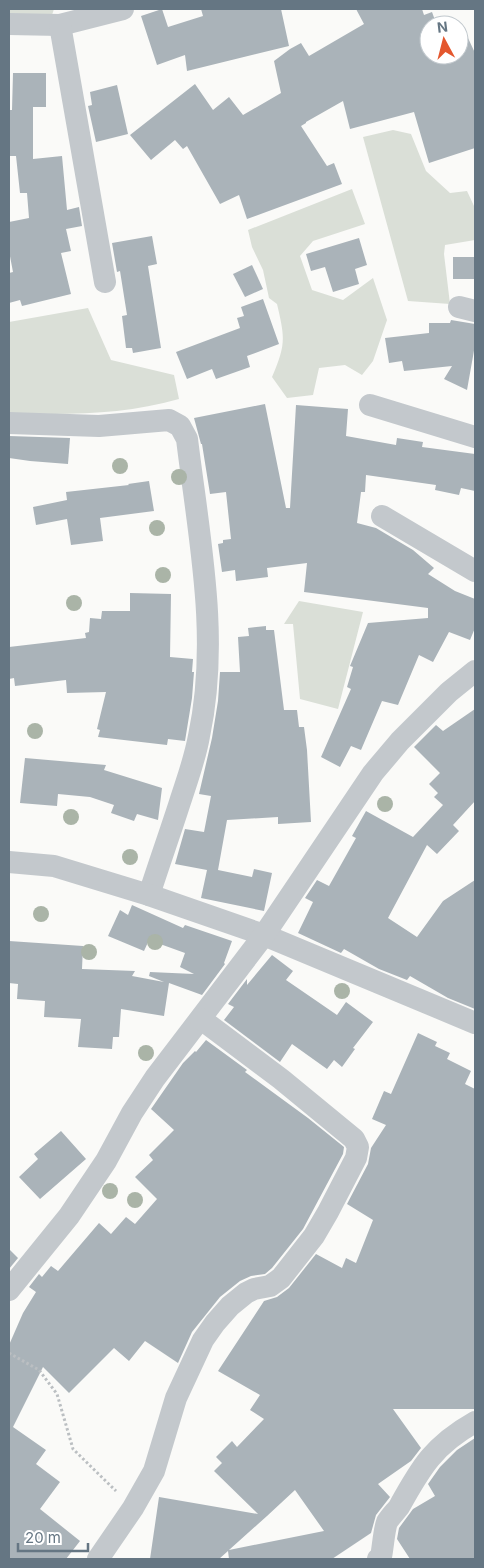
<svg xmlns="http://www.w3.org/2000/svg" width="484" height="1568" font-family="Inter,sans-serif">
	<rect width="100%" height="100%" fill="#fafaf8"/>
	<g fill="#dadfd7">
		<polygon points="9,9 54,9 52,15 9,17"/>
		<polygon points="393,130 411,134 426,171 450,193 467,191 474,206 475,240 445,245 444,254 450,304 408,301 363,137"/>
		<path d="M352,189L365,224L313,241L300,256L312,290L343,300L373,278L387,320L373,361L362,375L345,365L319,368L313,395L287,398L272,377C286,344 285,338 277,304L269,298L263,270L252,247L248,230Z"/>
		<path d="M88,308L111,360L174,375L179,399C123,415 67,415 9,413V322Z"/>
		<polygon points="299,601 363,612 338,709 300,699 293,624 284,624"/>
	</g>
	<g fill="#aab3b9" fill-rule="evenodd">
		<polygon points="162,9 168,27 203,16 201,9 281,9 289,46 187,71 185,55 157,65 141,16"/>
		<polygon points="356,9 422,9 424,15 432,12 436,23 440,21 442,25 429,25 429,55 459,55 459,25 457,25 461,23 475,53 475,148 429,163 414,112 350,129 343,101 306,122 306,123 301,126 327,166 334,163 342,184 247,219 239,195 220,204 187,146 183,149 175,140 151,160 130,135 195,84 213,110 229,97 243,115 281,93 274,61 290,49 301,43 309,56 364,24"/>
		<polygon points="13,73 46,73 46,107 33,107 33,159 62,156 67,210 79,207 82,226 66,229 71,251 61,253 71,294 22,306 20,300 9,303 9,273 13,272 9,251 9,222 29,218 27,193 20,193 16,156 10,156 9,110 12,110"/>
		<polygon points="117,85 128,134 96,142 88,106 92,105 90,92"/>
		<polygon points="152,236 157,264 148,266 161,348 133,353 132,348 126,348 122,316 127,315 120,271 117,272 112,243"/>
		<polygon points="359,238 367,265 355,269 359,284 333,292 325,267 311,271 306,254"/>
		<rect x="453" y="257" width="22" height="22"/>
		<polygon points="252,265 263,289 245,297 233,274"/>
		<polygon points="263,299 279,344 247,356 250,367 216,379 212,369 187,379 176,352 240,328 237,318 244,316 241,307"/>
		<polygon points="451,320 475,324 475,345 467,390 444,379 452,366 404,371 402,361 389,363 385,338 429,333 429,323 450,323"/>
		<polygon points="265,404 286,508 290,508 296,405 348,409 346,436 396,445 397,438 423,442 422,447 475,454 475,491 461,488 459,495 435,490 436,485 366,475 365,492 361,492 357,523 376,528 413,550 434,568 428,574 455,591 475,599 475,628 470,640 449,632 433,662 419,655 398,705 382,701 361,750 351,746 340,767 321,757 351,689 347,687 353,667 350,666 368,623 428,618 428,608 304,592 307,563 267,568 268,577 236,581 235,570 222,572 218,544 223,543 223,540 231,539 226,492 210,494 202,444 201,444 194,418"/>
		<polygon points="9,436 70,438 68,464 30,461 9,458"/>
		<polygon points="149,481 154,511 100,518 103,541 71,545 67,519 36,525 33,507 67,500 66,492 129,485 128,484"/>
		<polygon points="130,593 171,594 170,657 193,659 192,672 194,672 192,698 185,741 168,739 167,745 98,737 100,730 97,729 106,692 67,693 66,680 15,686 14,678 9,679 9,647 86,638 85,633 89,632 90,618 101,619 102,611 130,611"/>
		<polygon points="266,626 266,630 274,630 284,710 297,710 299,727 304,727 307,750 311,822 278,824 278,817 227,820 218,870 252,877 254,869 272,873 264,911 201,898 207,870 175,864 185,829 204,832 211,796 199,794 212,738 218,701 220,672 240,672 238,637 249,636 248,628"/>
		<polygon points="475,709 475,801 453,825 459,831 437,854 427,845 388,918 417,937 443,901 475,880 475,1009 448,998 410,976 407,980 379,969 344,949 341,953 298,933 313,902 305,898 317,880 329,886 356,838 352,836 366,811 413,837 443,805 434,797 438,793 429,784 440,773 414,747 436,725 443,731"/>
		<polygon points="25,758 106,765 104,770 162,788 158,820 137,814 134,821 111,813 114,805 90,797 58,794 57,806 20,803"/>
		<polygon points="132,905 183,928 185,925 232,941 224,963 225,964 202,995 169,983 164,1016 121,1009 119,1037 113,1037 112,1049 78,1047 81,1019 44,1017 45,1001 17,999 18,984 9,983 9,941 83,946 82,969 135,971 132,976 164,982 149,976 150,972 194,974 180,967 185,953 149,940 144,951 108,936 120,910 128,915"/>
		<polygon points="272,955 293,971 286,980 337,1015 346,1002 373,1022 353,1048 355,1049 342,1067 334,1060 327,1069 292,1044 280,1062 224,1020 234,1007 228,1004 247,979 247,985"/>
		<path d="M418,1033L437,1042L435,1046L450,1053L447,1059L471,1071L465,1084L475,1089V1409H393L421,1448L411,1461L378,1484L390,1497L376,1515L371,1533L332,1559H229L228,1551L219,1559H150L159,1497L258,1514L214,1471L222,1463L216,1457L232,1441L237,1447L264,1419L250,1410L260,1395L218,1371L264,1301L277,1297L289,1288L316,1254L342,1268L346,1258L356,1263L373,1220L347,1204L368,1164L371,1148L386,1125L372,1119L384,1091L391,1094ZM295,1490L324,1531L229,1550L267,1516Z"/>
		<polygon points="206,1040 247,1070 245,1072 308,1118 344,1147 343,1154 303,1229 272,1268 265,1274 251,1276 240,1281 220,1297 192,1332 178,1363 145,1341 129,1361 114,1348 69,1393 43,1367 13,1427 46,1450 36,1464 60,1482 40,1509 80,1541 66,1559 9,1559 9,1345 23,1313 36,1292 29,1287 39,1274 42,1277 51,1266 58,1271 99,1223 111,1234 126,1217 135,1224 157,1199 135,1177 153,1160 149,1155 174,1130 151,1109 183,1063 195,1051 196,1052"/>
		<polygon points="61,1131 86,1159 40,1199 19,1177 38,1159 34,1154"/>
		<polygon points="9,1249 18,1258 9,1269"/>
		<polygon points="475,1438 475,1559 410,1559 397,1539 399,1528 413,1509 435,1496 428,1484 440,1467 457,1450"/>
	</g>
	<g fill="none" stroke-linecap="round" stroke-linejoin="round">
		<polyline stroke="#bbbfc2" stroke-width="3" stroke-dasharray="2.5 2.5" stroke-linecap="butt" points="9,1353 39,1370 57,1394 73,1449 116,1491"/>
		<g stroke="#c3c8cc" stroke-width="22">
			<polyline points="9,24 60,25 123,9"/>
			<polyline points="60,25 105,282"/>
			<polyline points="459,307 475,311"/>
			<polyline points="370,405 475,437"/>
			<path d="M9,423L99,426L169,420L180,426L187,439C199,538 220,638 199,736C195,759 187,780 180,802C170,833 159,864 149,895"/>
			<polyline points="382,516 475,571"/>
			<polyline points="9,862 54,866 149,895 264,935 475,1023"/>
			<polyline points="9,1290 69,1216 106,1161 132,1113 155,1078 264,935 373,773 400,741 449,692 475,671"/>
			<polyline points="98,1559 133,1508 154,1471 176,1398 203,1340 215,1323 230,1306 246,1293 254,1289 270,1286 281,1278 314,1236 328,1212 356,1158 358,1147 354,1139 281,1079 201,1019"/>
			<path d="M378,1559L381,1557C383,1547 384,1530 387,1522C390,1517 395,1512 399,1507C421,1467 434,1445 475,1422"/>
		</g>
	</g>
	<g fill="#aab4a7">
		<circle cx="120" cy="466" r="8"/>
		<circle cx="179" cy="477" r="8"/>
		<circle cx="157" cy="528" r="8"/>
		<circle cx="163" cy="575" r="8"/>
		<circle cx="74" cy="603" r="8"/>
		<circle cx="35" cy="731" r="8"/>
		<circle cx="385" cy="804" r="8"/>
		<circle cx="71" cy="817" r="8"/>
		<circle cx="130" cy="857" r="8"/>
		<circle cx="41" cy="914" r="8"/>
		<circle cx="155" cy="942" r="8"/>
		<circle cx="89" cy="952" r="8"/>
		<circle cx="342" cy="991" r="8"/>
		<circle cx="146" cy="1053" r="8"/>
		<circle cx="110" cy="1191" r="8"/>
		<circle cx="135" cy="1200" r="8"/>
	</g>
	<rect width="484" height="1568" fill="none" stroke="#657683" stroke-width="20"/>
	<g transform="translate(444 40) rotate(353)"><circle r="24" fill="#ffffff" stroke="#c1c8cd"/>
	<path d="M0-4L9 19L0 12L-9 19Z" fill="#e4572e"/>
	<text y="-8" font-size="14" font-weight="bold" text-anchor="middle" fill="#657683">N</text>
	</g>
	<path d="M18 1543v8h70v-8" fill="none" stroke="#657683" stroke-width="2.5"/>
	<text x="25" y="1543" font-size="15" fill="#657683" stroke="#ffffff" stroke-width="4" paint-order="stroke">20 m</text>
</svg>
